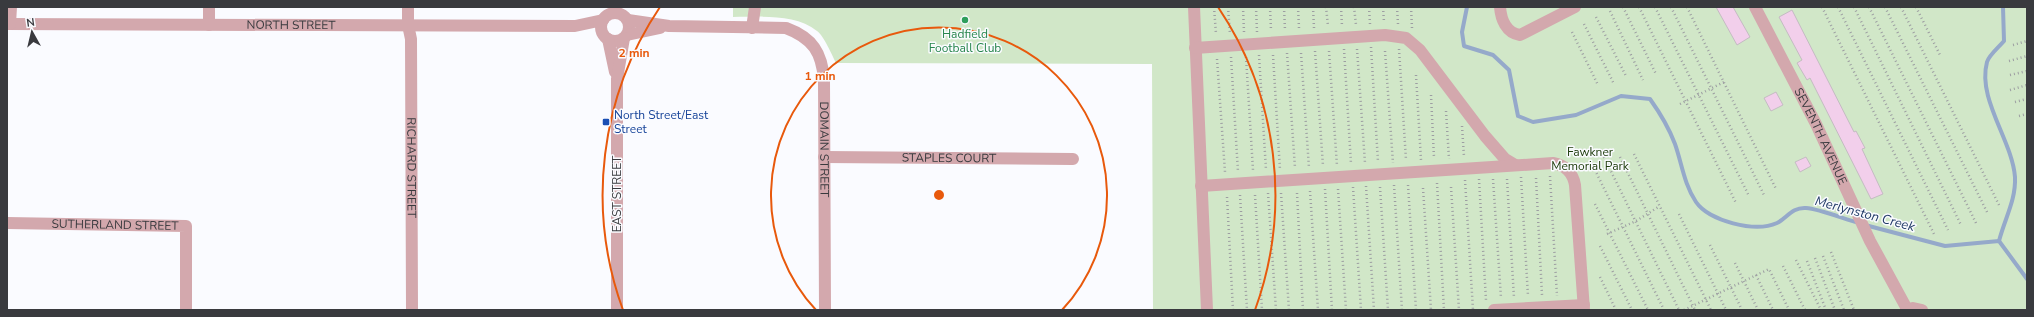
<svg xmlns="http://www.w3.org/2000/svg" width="2034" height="317" font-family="'Nunito Sans',sans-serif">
	<rect width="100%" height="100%" fill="#fafbff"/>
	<path fill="#d1e7c8" d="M733,7H2027V310H1153L1152,64L836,63C832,55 824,36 817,31C795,13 760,17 733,17Z"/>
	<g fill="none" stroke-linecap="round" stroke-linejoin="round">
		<g stroke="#95a9ca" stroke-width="4">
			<path d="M1467,7L1462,32L1464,46L1493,55L1509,70L1518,116L1533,122L1576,115L1621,96L1650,99C1660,113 1669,128 1675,144C1682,164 1684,184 1696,202C1709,221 1755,233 1777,223C1787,218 1792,207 1806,208C1820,209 1844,219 1859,223"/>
			<polyline points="1865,225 1945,246 1999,241 2027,279"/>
			<path d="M1999,241C2005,218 2016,200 2015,177C2012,140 1977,99 1987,62C1989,55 1999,47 2004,41L2003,7"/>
		</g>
	</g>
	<g fill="#f2cfeb" stroke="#c4bcc2">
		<polygon points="1716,7 1733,7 1750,37 1737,45"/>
		<polygon points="1792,10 1854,132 1856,131 1865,148 1862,149 1883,194 1871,199 1810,78 1807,80 1797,63 1802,60 1779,17"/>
		<polygon points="1776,92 1783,105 1771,111 1764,98"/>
		<polygon points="1806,157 1811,166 1800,172 1795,162"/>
	</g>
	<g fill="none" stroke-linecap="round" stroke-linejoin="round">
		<g stroke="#9d9ea2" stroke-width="2.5" stroke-dasharray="1 3" stroke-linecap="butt">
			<polyline points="1214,7 1216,34"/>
			<polyline points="1228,7 1230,34"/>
			<polyline points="1243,7 1244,32"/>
			<polyline points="1256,7 1257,32"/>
			<polyline points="1270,7 1271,30"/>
			<polyline points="1284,7 1285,30"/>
			<polyline points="1298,7 1299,28"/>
			<polyline points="1313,7 1314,28"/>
			<polyline points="1326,7 1328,26"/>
			<polyline points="1341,7 1342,26"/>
			<polyline points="1354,7 1356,25"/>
			<polyline points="1369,7 1370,24"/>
			<polyline points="1383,7 1384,22"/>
			<polyline points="1397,7 1398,24"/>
			<polyline points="1411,7 1412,28"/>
			<polyline points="1623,7 1656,74"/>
			<polyline points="1639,7 1736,203"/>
			<polyline points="1655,7 1749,196"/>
			<polyline points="1671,7 1764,195"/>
			<polyline points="1687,7 1776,189"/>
			<polyline points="1822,7 1935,236"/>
			<polyline points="1838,7 1948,230"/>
			<polyline points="1854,7 1961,225"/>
			<polyline points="1869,7 1976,223"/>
			<polyline points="1885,7 1988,214"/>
			<polyline points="1901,7 1999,205"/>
			<polyline points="1916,7 1941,57"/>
			<polyline points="1610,11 1643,80"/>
			<polyline points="1596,17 1626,76"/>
			<polyline points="1584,24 1614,84"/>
			<polyline points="1572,32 1598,85"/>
			<polyline points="2013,45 2027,41"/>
			<polyline points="1371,47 1378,162"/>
			<polyline points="1344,49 1351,164"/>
			<polyline points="1357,49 1365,163"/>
			<polyline points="1399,49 1406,160"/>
			<polyline points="1315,51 1323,166"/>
			<polyline points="1329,51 1337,166"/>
			<polyline points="1385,51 1393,163"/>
			<polyline points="1287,53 1295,168"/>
			<polyline points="1301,53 1309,168"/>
			<polyline points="1259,55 1266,170"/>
			<polyline points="1273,55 1280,170"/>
			<polyline points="1231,57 1238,172"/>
			<polyline points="1246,57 1253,170"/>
			<polyline points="1217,59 1225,172"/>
			<polyline points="2009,61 2027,56"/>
			<polyline points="1416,75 1421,160"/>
			<polyline points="2010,75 2027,71"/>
			<polyline points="2010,90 2027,85"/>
			<polyline points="1431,95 1434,158"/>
			<polyline points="2015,102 2027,99"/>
			<polyline points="1680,104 1724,82"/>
			<polyline points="1446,111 1449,159"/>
			<polyline points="2019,116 2027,114"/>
			<polyline points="1462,126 1464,157"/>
			<polyline points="1634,154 1711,310"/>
			<polyline points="1604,157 1679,310"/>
			<polyline points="1620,157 1695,310"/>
			<polyline points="1593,166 1664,310"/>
			<polyline points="1550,176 1557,296"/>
			<polyline points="1521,177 1528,296"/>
			<polyline points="1536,178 1542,295"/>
			<polyline points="1479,179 1486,300"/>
			<polyline points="1493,179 1501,298"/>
			<polyline points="1507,179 1514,298"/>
			<polyline points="1465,180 1473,310"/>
			<polyline points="1437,183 1444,310"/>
			<polyline points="1394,185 1402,310"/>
			<polyline points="1408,185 1416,310"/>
			<polyline points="1366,186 1374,310"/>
			<polyline points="1353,187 1361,310"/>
			<polyline points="1380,187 1388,310"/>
			<polyline points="1451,187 1459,310"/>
			<polyline points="1423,188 1431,310"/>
			<polyline points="1325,189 1332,310"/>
			<polyline points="1338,189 1346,310"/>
			<polyline points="1310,191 1318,310"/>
			<polyline points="1268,193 1276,310"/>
			<polyline points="1281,193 1289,310"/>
			<polyline points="1297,193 1303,310"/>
			<polyline points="1240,195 1247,310"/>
			<polyline points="1255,195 1262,310"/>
			<polyline points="1227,197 1233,310"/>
			<polyline points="1595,204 1648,310"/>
			<polyline points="1679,214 1726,310"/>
			<polyline points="1607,234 1636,221 1660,206"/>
			<polyline points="1710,245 1742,310"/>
			<polyline points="1600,246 1632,310"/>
			<polyline points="1831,252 1854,310"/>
			<polyline points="1823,256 1844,310"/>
			<polyline points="1815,258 1835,310"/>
			<polyline points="1796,260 1821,310"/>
			<polyline points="1807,261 1826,310"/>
			<polyline points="1735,263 1758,310"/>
			<polyline points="1783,266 1805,310"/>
			<polyline points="1756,275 1773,310"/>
			<polyline points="1600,277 1616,310"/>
			<polyline points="1684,310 1769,269 1789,310"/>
		</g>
		<g stroke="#d3a8ad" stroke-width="12">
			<polyline points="209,7 209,25"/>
			<path id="s1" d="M408,7V25L411,39L412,310"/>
			<polyline points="1194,7 1207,310"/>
			<path d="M1500,7C1501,19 1506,33 1520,35L1575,7"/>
			<path id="s2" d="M1755,7L1816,124L1870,241L1907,309"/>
			<circle cx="615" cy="27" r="14"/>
			<path id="s3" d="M628,20L669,26L786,28C813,38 822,53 824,80L825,310"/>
			<path id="s4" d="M7,24L575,26L603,20"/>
			<polyline points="10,24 11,7"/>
			<polyline points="752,28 755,7"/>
			<polyline points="627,35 660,28"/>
			<polyline points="608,39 615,72"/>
			<polyline points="1195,48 1385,35 1406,38 1420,50 1485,136 1505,159 1515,165"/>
			<path id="s5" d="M824,157L1073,159"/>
			<path d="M1201,186L1553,163C1565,165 1573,173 1575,185L1584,310"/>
			<path id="s6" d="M7,223L186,226V310"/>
			<polyline points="617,310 617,79 624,38"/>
			<polyline points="1494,310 1584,305"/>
			<polyline points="1906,310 1913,308 1922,310"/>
		</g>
	</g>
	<g fill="none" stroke="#e8590c" stroke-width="2">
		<path d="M816 310A168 168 0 1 1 1062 310"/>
		<path d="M623 310A336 336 0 0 1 660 7M1218 7A336 336 0 0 1 1255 310"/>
	</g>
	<circle fill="#2e9e5b" stroke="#fafbff" stroke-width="1.5" cx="965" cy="20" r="4"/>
	<rect fill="#1a4fb4" stroke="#fafbff" stroke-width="1.5" x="602" y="118" width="8" height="8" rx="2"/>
	<g text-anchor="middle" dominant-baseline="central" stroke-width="3" stroke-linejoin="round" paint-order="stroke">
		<g font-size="12" fill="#393a3e" stroke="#fafbff">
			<text stroke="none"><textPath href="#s4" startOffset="284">NORTH STREET</textPath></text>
			<text stroke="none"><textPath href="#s2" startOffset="145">SEVENTH AVENUE</textPath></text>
			<text stroke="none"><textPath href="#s3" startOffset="297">DOMAIN STREET</textPath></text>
			<text stroke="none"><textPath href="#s5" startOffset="125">STAPLES COURT</textPath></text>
			<text stroke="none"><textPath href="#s1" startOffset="161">RICHARD STREET</textPath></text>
			<text transform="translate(617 194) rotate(-90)">EAST STREET</text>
			<text stroke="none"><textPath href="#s6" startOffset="108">SUTHERLAND STREET</textPath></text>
		</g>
		<g font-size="12" fill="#27864d" stroke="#fafbff">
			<text x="965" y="34">Hadfield<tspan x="965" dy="14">Football Club</tspan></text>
		</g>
		<g font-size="12" fill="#164399" stroke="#fafbff" text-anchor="start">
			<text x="614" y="115">North Street/East<tspan x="614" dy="14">Street</tspan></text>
		</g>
		<g font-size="12" fill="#203e0e" stroke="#fafbff">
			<text x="1590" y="152">Fawkner<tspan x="1590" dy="14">Memorial Park</tspan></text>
		</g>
		<g font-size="13" font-style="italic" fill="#223b67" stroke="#fafbff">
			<text transform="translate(1865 214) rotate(15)">Merlynston Creek</text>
		</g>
	</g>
	<circle cx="939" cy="195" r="6" fill="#e8590c" stroke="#fafbff" stroke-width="2"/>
	<g font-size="12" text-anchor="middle" font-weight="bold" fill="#e8590c" stroke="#fafbff" stroke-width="3" stroke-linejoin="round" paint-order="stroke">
		<text x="634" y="57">2 min</text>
		<text x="820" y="80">1 min</text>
	</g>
	<rect width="2034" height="317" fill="none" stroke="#393a3e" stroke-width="16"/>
	<g transform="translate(32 32) rotate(352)" stroke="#fafbff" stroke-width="3" paint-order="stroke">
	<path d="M0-3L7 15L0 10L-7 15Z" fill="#393a3e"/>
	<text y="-6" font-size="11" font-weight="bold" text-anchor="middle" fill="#393a3e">N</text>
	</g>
</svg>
